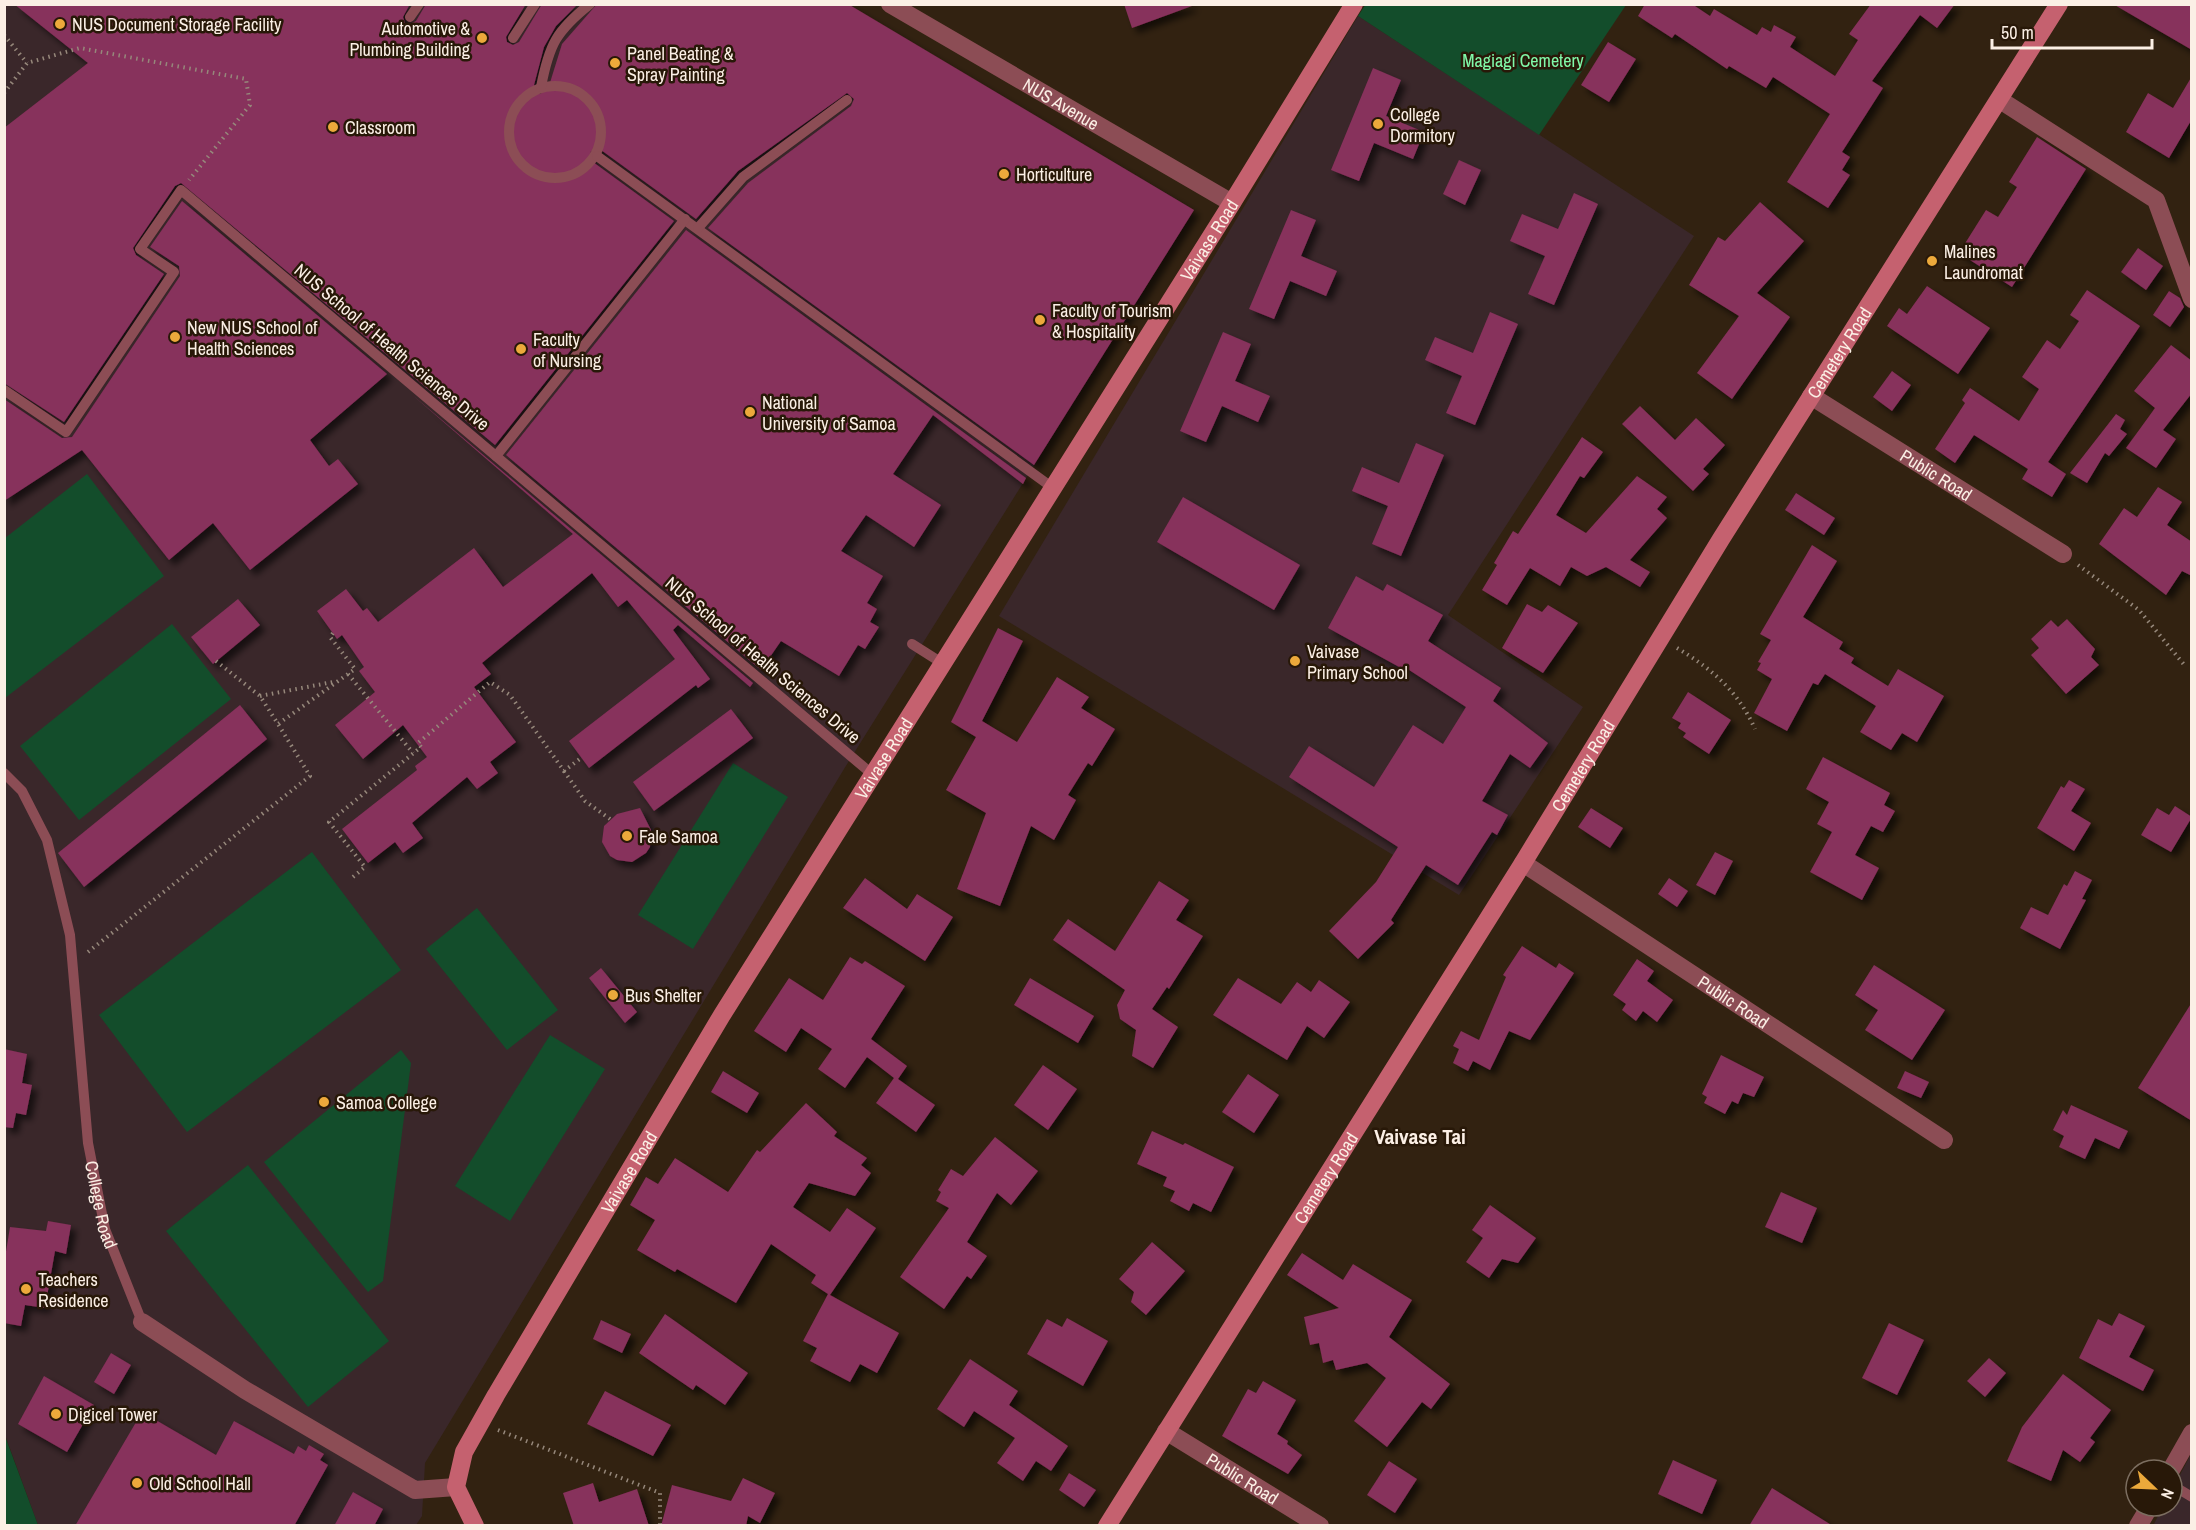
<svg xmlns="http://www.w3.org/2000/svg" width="2196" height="1530" font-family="'Archivo Narrow',sans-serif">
	<defs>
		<filter id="shadow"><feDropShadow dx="5.5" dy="5.5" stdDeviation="3" flood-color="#0009"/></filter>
	</defs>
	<rect width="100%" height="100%" fill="#322211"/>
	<g fill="#3a272a">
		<polygon points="5,5 848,5 1194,210 844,769 425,1463 422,1516 416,1525 38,1525 5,1435"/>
		<polygon points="1358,16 1694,236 1448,615 1583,707 1459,895 999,616"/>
		<polygon points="2191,1454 2191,1525 2153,1526 2163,1506 2172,1506 2172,1490"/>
	</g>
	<g fill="#134d2b">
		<polygon points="1366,4 1626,4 1626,5 1539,135 1358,16"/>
		<polygon points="87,474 164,576 5,698 5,538"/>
		<polygon points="172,624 231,699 79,820 20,746"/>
		<polygon points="733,763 788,797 693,949 638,915"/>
		<polygon points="312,852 401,970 187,1132 99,1015"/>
		<polygon points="477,908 558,1010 507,1050 426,949"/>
		<polygon points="550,1035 605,1069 510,1221 455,1186"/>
		<polygon points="401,1050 411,1063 383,1281 368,1292 264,1162"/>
		<polygon points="248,1165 389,1341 308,1407 166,1231"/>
		<polygon points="4,1436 5,1436 38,1525 5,1525"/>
	</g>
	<g fill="#87305b" filter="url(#shadow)">
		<polygon points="14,4 410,4 403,17 405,23 410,24 416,21 426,4 526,4 506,37 507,42 513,45 519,42 542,4 578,4 556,26 544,47 534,85 536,92 540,94 548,89 562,44 597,4 848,4 1194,210 1034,465 708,228 748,183 851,106 854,99 847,93 738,171 696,219 601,150 591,151 590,156 593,162 674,221 495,445 181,183 175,186 133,248 136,255 164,274 64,422 4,383 4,128 88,63"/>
		<polygon points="1124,4 1191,4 1192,6 1132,28"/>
		<polygon points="1645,4 1692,4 1710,16 1714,9 1757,35 1762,27 1771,32 1774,25 1796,37 1790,47 1835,76 1858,40 1849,34 1871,4 1955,4 1937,28 1920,15 1872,81 1883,88 1842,152 1850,157 1842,170 1850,175 1828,208 1787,182 1830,114 1773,77 1766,88 1729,66 1727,69 1675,34 1672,38 1638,16"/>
		<polygon points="2113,4 2192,4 2192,50"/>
		<polygon points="1608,42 1636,59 1609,102 1581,85"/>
		<polygon points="1373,68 1401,80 1386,116 1424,132 1413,159 1374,143 1359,181 1331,170"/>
		<polygon points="2192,76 2192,119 2169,158 2126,132 2148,93 2173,108"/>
		<polygon points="2037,137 2086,169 2012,287 1959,253 1986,210 1998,217 2017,187 2009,182"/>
		<polygon points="1459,160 1481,170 1465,205 1443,194"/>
		<polygon points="1574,193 1598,204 1554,305 1528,294 1545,256 1510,241 1522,214 1558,229"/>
		<polygon points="182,201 387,374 310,440 329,466 338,459 358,484 250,570 213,523 169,560 82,450 4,501 4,399 62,438 72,437 180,276 179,266 150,247"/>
		<polygon points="1760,202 1804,241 1757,293 1790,317 1732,399 1697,373 1739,316 1689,285 1718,237 1725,241"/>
		<polygon points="1291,210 1316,220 1301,256 1337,271 1326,296 1290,281 1274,319 1249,309"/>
		<polygon points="686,230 1026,478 1023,484 933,415 893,474 941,505 914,547 866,515 841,551 883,576 867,603 877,609 870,622 879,627 865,649 858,645 839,676 781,641 761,670 506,455"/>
		<polygon points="2138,248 2163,266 2146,290 2121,272"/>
		<polygon points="1927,286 1990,328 1958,374 1887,326 1899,308 1907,314"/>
		<polygon points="2087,290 2140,326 2048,462 2066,474 2052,497 2022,479 2028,469 1974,435 1955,463 1935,449 1965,403 1962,400 1970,388 2019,421 2039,389 2022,377 2047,340 2060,349 2079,321 2070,315"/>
		<polygon points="2169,291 2180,298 2184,307 2170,327 2153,315"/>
		<polygon points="1490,312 1518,324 1475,425 1446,413 1462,376 1425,360 1435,337 1473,353"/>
		<polygon points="1223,332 1251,344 1235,381 1270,396 1258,422 1222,406 1206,442 1180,431"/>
		<polygon points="2171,345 2192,361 2192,393 2163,430 2176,439 2156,468 2126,448 2155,408 2134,391"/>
		<polygon points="1892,371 1911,385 1892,411 1873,397"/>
		<polygon points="410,393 753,683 750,687 678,625 673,630 710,679 698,688 696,685 589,768 569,741 675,659 627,600 618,607 592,573 482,663 491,674 474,687 516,742 490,762 498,773 477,789 467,777 412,823 423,838 403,853 395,842 368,863 342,829 417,770 415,766 427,757 403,725 363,759 335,725 375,692 359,671 364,667 342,635 337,639 317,611 346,589 363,611 367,608 378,622 474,548 503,587 573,534"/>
		<polygon points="1640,406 1675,440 1696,418 1725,445 1703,469 1709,474 1693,491 1622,424"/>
		<polygon points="2116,414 2125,420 2120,429 2127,434 2109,456 2105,453 2087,483 2070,473"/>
		<polygon points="1582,437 1603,452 1584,478 1580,476 1556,515 1586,533 1637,476 1667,497 1657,509 1667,518 1630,560 1650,572 1640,587 1606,567 1587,576 1571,567 1560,586 1530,568 1507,605 1482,590 1497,565 1494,563 1513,531 1518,534"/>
		<polygon points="1416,443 1444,455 1401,556 1372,544 1388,506 1352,491 1362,467 1399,483"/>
		<polygon points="2158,487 2182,502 2167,525 2192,542 2192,576 2182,571 2166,595 2099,544 2124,508 2137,517"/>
		<polygon points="1796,493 1835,518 1824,535 1785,510"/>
		<polygon points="1183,497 1300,565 1274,610 1157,542"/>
		<polygon points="1812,545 1837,561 1803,617 1843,642 1839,649 1854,658 1851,663 1888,686 1898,669 1944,696 1917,742 1902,733 1891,750 1860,732 1876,706 1825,674 1818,685 1813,683 1787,731 1754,713 1772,679 1757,670 1761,663 1758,662 1771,640 1760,634"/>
		<polygon points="1356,576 1383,591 1387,584 1443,615 1428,641 1501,688 1493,701 1548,743 1530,768 1510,754 1482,801 1508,815 1497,835 1492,832 1458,885 1426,865 1391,920 1394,923 1358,959 1329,931 1376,882 1398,847 1289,777 1309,746 1374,787 1413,725 1443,744 1466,707 1403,666 1401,668 1328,628"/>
		<polygon points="238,599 260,625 213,664 191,637"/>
		<polygon points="1527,604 1542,612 1548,605 1578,623 1543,673 1502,648"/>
		<polygon points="2067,619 2095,649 2091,657 2099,665 2066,694 2031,655 2039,648 2031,639 2051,620 2058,627"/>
		<polygon points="998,628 1023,641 982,721 1017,742 1057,677 1089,697 1081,708 1115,729 1092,766 1088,763 1068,795 1076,800 1054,840 1031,826 1000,906 957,889 986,813 946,790 976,737 951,722"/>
		<polygon points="1688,692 1731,720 1709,754 1683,737 1686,733 1678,728 1681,723 1672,718"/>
		<polygon points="240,705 267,739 84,887 58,853"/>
		<polygon points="731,709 753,738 654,811 633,782"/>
		<polygon points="1823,757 1890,793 1884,805 1895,811 1883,832 1871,826 1855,855 1879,868 1862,900 1810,872 1832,832 1817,824 1829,802 1806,789"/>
		<polygon points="2069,780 2085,789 2071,811 2091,823 2074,851 2037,828 2061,786 2064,788"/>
		<polygon points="2175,806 2192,817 2171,852 2141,835 2157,808 2169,815"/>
		<polygon points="640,808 651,830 650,847 646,853 632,862 617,860 610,856 602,842 604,826 617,814"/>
		<polygon points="1591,808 1623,828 1610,848 1578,827"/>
		<polygon points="1715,852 1733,861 1715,895 1696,885"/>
		<polygon points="2075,871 2092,880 2082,899 2086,900 2060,949 2020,928 2031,907 2048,915 2064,884 2067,886"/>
		<polygon points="865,878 907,909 917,894 953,917 925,961 843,908"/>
		<polygon points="1669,878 1688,891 1677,907 1658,894"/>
		<polygon points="1159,881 1189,900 1176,920 1203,936 1169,989 1167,987 1152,1009 1178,1027 1153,1068 1132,1056 1136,1030 1120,1019 1117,1005 1125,990 1053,940 1068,919 1115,951"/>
		<polygon points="1522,946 1556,968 1559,963 1574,973 1530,1040 1509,1031 1490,1070 1473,1061 1468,1071 1453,1063 1459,1049 1453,1046 1461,1031 1479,1040 1506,977 1503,975"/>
		<polygon points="850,957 862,964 865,961 905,986 871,1039 907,1066 898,1079 935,1105 916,1132 876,1103 894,1078 867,1057 845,1088 818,1069 832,1049 801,1028 786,1052 754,1031 789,978 823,1000"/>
		<polygon points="1637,959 1654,971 1647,981 1673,1000 1657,1022 1643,1011 1636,1021 1622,1010 1626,1004 1613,995"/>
		<polygon points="1874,965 1945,1010 1912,1060 1865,1030 1878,1010 1855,995"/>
		<polygon points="601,968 637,1012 625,1023 589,978"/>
		<polygon points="1030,978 1094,1016 1078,1043 1014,1005"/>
		<polygon points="1238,978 1281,1004 1297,982 1311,992 1319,980 1350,1002 1324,1038 1307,1026 1287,1060 1213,1015"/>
		<polygon points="2192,1002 2192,1121 2138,1088"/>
		<polygon points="4,1049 27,1054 22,1083 32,1085 26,1115 16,1113 13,1128 4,1127"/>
		<polygon points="1721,1055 1764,1077 1754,1097 1743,1093 1738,1104 1732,1101 1725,1114 1704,1103 1707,1097 1702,1094"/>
		<polygon points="1043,1065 1077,1089 1048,1130 1014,1105"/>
		<polygon points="723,1071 759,1093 747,1113 711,1092"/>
		<polygon points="1905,1071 1929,1082 1921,1098 1897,1088"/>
		<polygon points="1248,1074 1279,1095 1254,1133 1222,1112"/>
		<polygon points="806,1103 837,1132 834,1136 867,1158 861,1165 871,1173 855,1196 809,1183 793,1207 830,1232 847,1208 876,1228 830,1295 899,1333 877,1373 860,1364 850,1382 810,1361 817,1348 803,1341 828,1294 811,1283 816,1275 771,1244 736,1303 677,1269 675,1272 637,1250 655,1220 630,1205 646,1177 658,1184 675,1158 728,1192 757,1150 760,1152"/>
		<polygon points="2071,1105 2128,1131 2119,1149 2095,1138 2085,1159 2059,1147 2064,1136 2053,1130 2063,1110 2067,1115"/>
		<polygon points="1152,1131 1183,1145 1185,1143 1234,1167 1211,1212 1193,1203 1189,1211 1170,1201 1175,1191 1163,1186 1167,1177 1137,1164"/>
		<polygon points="995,1137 1038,1171 1011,1205 997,1193 967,1242 987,1256 971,1279 967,1276 944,1309 900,1277 949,1208 936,1201 941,1192 938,1190 951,1169 963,1176"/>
		<polygon points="1781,1192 1817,1208 1802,1243 1765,1227"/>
		<polygon points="1490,1205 1536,1238 1518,1263 1502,1259 1489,1278 1466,1262 1483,1238 1472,1230"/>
		<polygon points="48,1221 71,1225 66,1254 55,1251 45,1308 25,1305 21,1326 4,1323 4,1264 10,1227 46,1231"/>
		<polygon points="1152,1242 1185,1271 1146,1315 1131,1302 1134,1292 1119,1279"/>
		<polygon points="1302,1253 1343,1280 1353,1264 1412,1300 1389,1337 1450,1384 1431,1409 1422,1402 1387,1447 1354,1421 1386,1378 1367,1363 1336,1370 1333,1360 1323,1363 1319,1343 1310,1345 1304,1317 1339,1308 1287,1275"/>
		<polygon points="2119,1313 2145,1326 2129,1357 2154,1370 2143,1391 2079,1358 2098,1319 2112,1326"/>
		<polygon points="665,1314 748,1373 725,1405 696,1385 693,1390 639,1353"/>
		<polygon points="1067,1318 1108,1341 1083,1386 1027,1354 1047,1319 1062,1327"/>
		<polygon points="601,1320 631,1334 622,1353 593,1339"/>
		<polygon points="1889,1323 1924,1340 1897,1395 1862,1378"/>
		<polygon points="111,1353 131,1365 114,1394 94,1382"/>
		<polygon points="1989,1358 2006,1373 1985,1397 1967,1381"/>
		<polygon points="970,1359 1018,1391 1009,1405 1068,1446 1051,1471 1036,1461 1023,1481 997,1463 1015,1438 974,1411 964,1427 937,1409"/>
		<polygon points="2063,1374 2111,1410 2090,1438 2095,1442 2080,1462 2063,1450 2051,1481 2007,1461 2022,1427"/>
		<polygon points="44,1376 94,1405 67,1452 18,1424"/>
		<polygon points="1263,1381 1296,1400 1277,1434 1288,1441 1287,1444 1302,1455 1288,1474 1222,1436 1248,1389 1256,1393"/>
		<polygon points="605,1391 671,1425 653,1456 587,1424"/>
		<polygon points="142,1412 216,1455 234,1421 294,1454 298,1446 306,1451 309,1445 324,1454 320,1460 328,1465 294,1526 75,1526"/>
		<polygon points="1673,1460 1717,1480 1702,1514 1658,1494"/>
		<polygon points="1389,1461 1417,1479 1395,1513 1367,1495"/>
		<polygon points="1069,1473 1096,1490 1084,1507 1059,1490"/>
		<polygon points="743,1478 775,1493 760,1523 748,1516 746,1526 661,1526 672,1485 731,1501"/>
		<polygon points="593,1483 599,1502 637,1489 649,1526 574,1526 563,1493"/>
		<polygon points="1772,1488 1833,1526 1749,1526"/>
		<polygon points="353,1492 383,1509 374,1526 334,1526"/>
	</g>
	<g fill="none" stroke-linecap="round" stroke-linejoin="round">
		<g stroke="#96887b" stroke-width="4" stroke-dasharray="1.5 4.5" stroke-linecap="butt">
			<polyline points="4,35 27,63"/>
			<polyline points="4,93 27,63 80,48 246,79 250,105 189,180"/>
			<polyline points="2078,565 2139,610 2186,667"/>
			<path d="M1677,648C1712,669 1738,691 1755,729"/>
			<polyline points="216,661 260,696 278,724 355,669 330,637 333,633"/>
			<polyline points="348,674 413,753"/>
			<polyline points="260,696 333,682"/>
			<polyline points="564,771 585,801 610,819"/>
			<polyline points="353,877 365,867 329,822 421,747 418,743 490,682 510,695 564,771 581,758"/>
			<polyline points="88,952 310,776 278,724"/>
			<polyline points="498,1430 660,1493 660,1526"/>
		</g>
		<g stroke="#8c4d55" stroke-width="10">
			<polyline points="410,17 419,4"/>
			<polyline points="513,38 535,4"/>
			<circle cx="555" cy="132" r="46"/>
			<path d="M541,87C549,45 556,31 590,4"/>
			<polyline points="597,156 1053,488"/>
			<polyline points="698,228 743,177 847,100"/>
			<polyline points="4,390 66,432 174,272 140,249 181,190 872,774"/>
			<polyline points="496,456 685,219"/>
			<polyline points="912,644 942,663"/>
			<path id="s1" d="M4,773L22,791L47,840L70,935L88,1143L105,1229L142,1322"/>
			<polyline points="2172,1485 2192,1497"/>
		</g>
		<g stroke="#8c4d55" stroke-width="18">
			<path id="s2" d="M890,4L1232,203"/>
			<polyline points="2000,100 2156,200 2192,299"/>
			<path id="s3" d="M1811,396L2063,554"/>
			<path id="s4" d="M1523,863L1944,1140"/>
			<polyline points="142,1322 245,1390 415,1490 456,1487"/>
			<path id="s5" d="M1166,1431L1320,1526"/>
			<polyline points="2171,1470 2192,1433"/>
			<polyline points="2138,1526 2150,1506"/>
		</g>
		<g stroke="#c5616f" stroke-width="18">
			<path id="s6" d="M475,1526L456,1487L464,1452L496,1395L722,1015L1232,203L1354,4"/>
			<path id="s7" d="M1107,1526L1523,863L1721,539L2059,4"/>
		</g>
	</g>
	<g fill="#eca93b" stroke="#281808" stroke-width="2">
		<circle cx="60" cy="24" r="6"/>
		<circle cx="482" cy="38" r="6"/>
		<circle cx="615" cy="63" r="6"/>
		<circle cx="1378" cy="124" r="6"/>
		<circle cx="333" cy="127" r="6"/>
		<circle cx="1004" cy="174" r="6"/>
		<circle cx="1932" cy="261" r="6"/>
		<circle cx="1040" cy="320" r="6"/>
		<circle cx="175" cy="337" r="6"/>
		<circle cx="521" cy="349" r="6"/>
		<circle cx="750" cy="412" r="6"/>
		<circle cx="1295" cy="661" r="6"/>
		<circle cx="627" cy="836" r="6"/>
		<circle cx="613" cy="995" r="6"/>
		<circle cx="324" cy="1102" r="6"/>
		<circle cx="26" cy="1289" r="6"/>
		<circle cx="56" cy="1414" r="6"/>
		<circle cx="137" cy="1483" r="6"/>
	</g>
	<g text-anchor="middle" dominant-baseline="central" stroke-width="5" stroke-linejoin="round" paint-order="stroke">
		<g font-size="18" fill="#fbefe5" stroke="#281808" text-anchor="start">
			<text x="72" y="24">NUS Document Storage Facility</text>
			<text x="470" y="28" text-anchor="end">Automotive &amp;<tspan x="470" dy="21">Plumbing Building</tspan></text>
			<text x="627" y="53">Panel Beating &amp;<tspan x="627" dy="21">Spray Painting</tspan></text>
			<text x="1390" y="114">College<tspan x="1390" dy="21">Dormitory</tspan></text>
			<text x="345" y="127">Classroom</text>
			<text x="1016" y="174">Horticulture</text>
			<text x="1944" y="251">Malines<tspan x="1944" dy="21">Laundromat</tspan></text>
			<text x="1052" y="310">Faculty of Tourism<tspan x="1052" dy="21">&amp; Hospitality</tspan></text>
			<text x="187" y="327">New NUS School of<tspan x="187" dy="21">Health Sciences</tspan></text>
			<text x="533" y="339">Faculty<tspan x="533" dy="21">of Nursing</tspan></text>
			<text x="762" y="402">National<tspan x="762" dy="21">University of Samoa</tspan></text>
			<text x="1307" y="651">Vaivase<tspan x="1307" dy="21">Primary School</tspan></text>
			<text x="639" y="836">Fale Samoa</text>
			<text x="625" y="995">Bus Shelter</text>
			<text x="336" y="1102">Samoa College</text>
			<text x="38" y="1279">Teachers<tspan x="38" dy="21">Residence</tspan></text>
			<text x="68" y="1414">Digicel Tower</text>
			<text x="149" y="1483">Old School Hall</text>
		</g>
		<g font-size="18" fill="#80f9a9" stroke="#281808">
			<text x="1523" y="60">Magiagi Cemetery</text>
		</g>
		<g font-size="18" fill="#fbefe5" stroke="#281808">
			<text stroke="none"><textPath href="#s2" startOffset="198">NUS Avenue</textPath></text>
			<text stroke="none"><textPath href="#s6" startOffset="1502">Vaivase Road</textPath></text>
			<text transform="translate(392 347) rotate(40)">NUS School of Health Sciences Drive</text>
			<text stroke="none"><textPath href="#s7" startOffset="1383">Cemetery Road</textPath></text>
			<text stroke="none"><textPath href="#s3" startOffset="148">Public Road</textPath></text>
			<text transform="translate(763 660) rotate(40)">NUS School of Health Sciences Drive</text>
			<text stroke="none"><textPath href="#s6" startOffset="890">Vaivase Road</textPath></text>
			<text stroke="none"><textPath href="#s7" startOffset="897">Cemetery Road</textPath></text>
			<text stroke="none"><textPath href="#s4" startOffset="252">Public Road</textPath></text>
			<text stroke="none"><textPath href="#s6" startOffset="404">Vaivase Road</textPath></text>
			<text stroke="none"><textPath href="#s7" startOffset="411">Cemetery Road</textPath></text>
			<text stroke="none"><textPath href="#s1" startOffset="450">College Road</textPath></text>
			<text stroke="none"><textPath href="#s5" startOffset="90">Public Road</textPath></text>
		</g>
		<g font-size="21" font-weight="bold" fill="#fbefe5" stroke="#281808">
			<text x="1420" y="1136">Vaivase Tai</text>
		</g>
	</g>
	<rect width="2196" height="1530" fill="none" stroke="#fbefe5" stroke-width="12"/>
	<g transform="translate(2154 1488) rotate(113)"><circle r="28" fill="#281808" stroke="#7c6e60" stroke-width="1.5"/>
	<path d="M0-4.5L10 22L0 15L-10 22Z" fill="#eca93b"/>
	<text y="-9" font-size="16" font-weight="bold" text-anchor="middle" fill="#fbefe5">N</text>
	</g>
	<path d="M1992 39v9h160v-9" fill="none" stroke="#fbefe5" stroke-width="3"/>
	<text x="2001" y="39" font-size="18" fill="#fbefe5" stroke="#281808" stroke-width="4.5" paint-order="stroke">50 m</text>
</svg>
